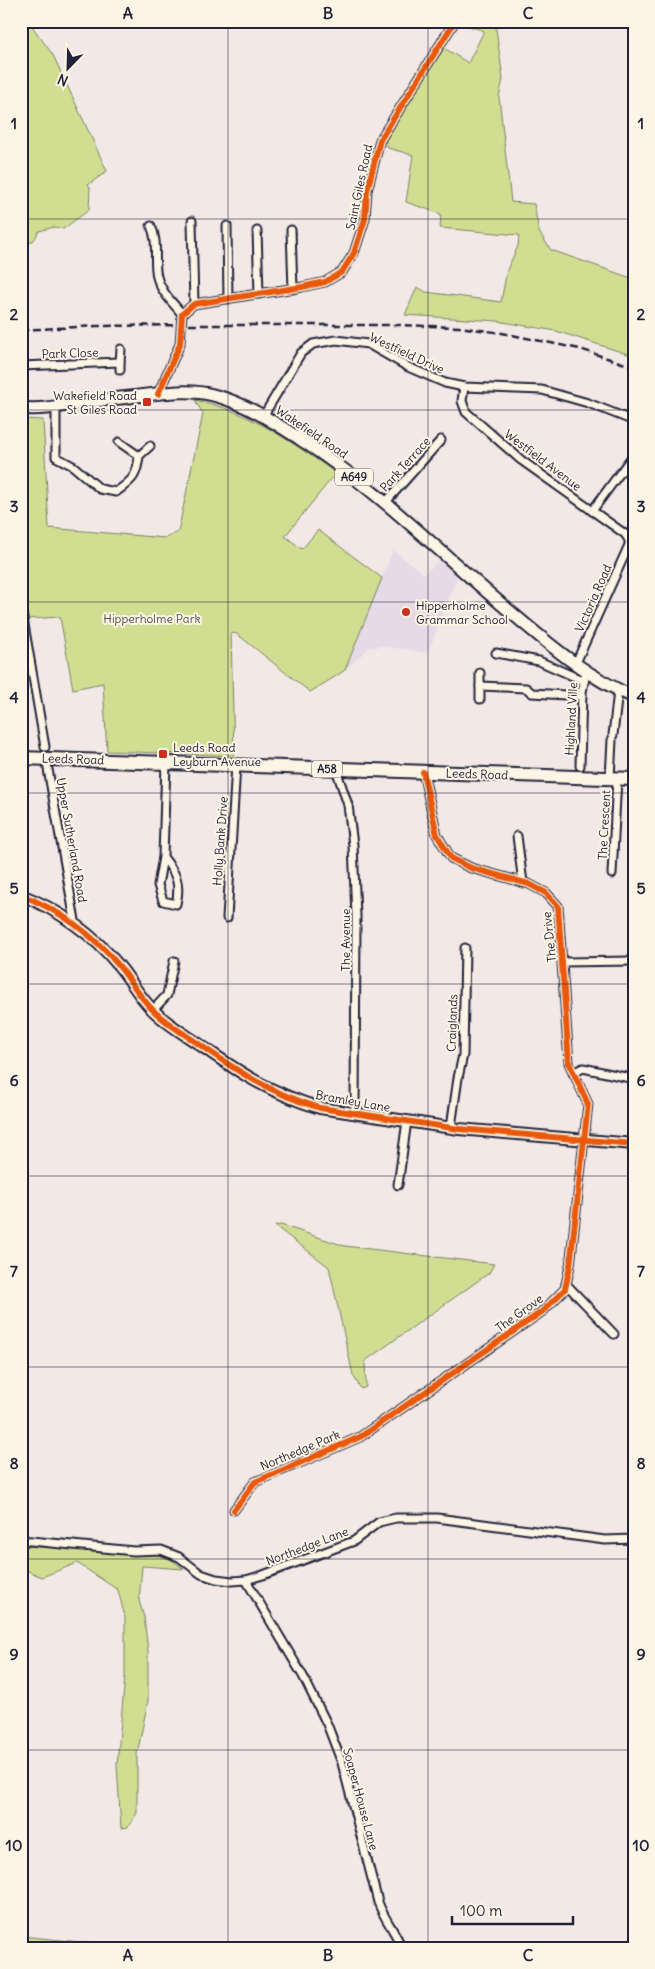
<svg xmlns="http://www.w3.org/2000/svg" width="655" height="1969" font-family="Delius,sans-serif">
	<rect width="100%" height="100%" fill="#f2e9e6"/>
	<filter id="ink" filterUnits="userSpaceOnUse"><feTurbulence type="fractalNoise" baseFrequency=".02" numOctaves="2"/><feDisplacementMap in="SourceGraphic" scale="10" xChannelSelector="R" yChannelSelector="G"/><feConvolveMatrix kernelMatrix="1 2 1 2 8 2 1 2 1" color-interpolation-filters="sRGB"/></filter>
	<g filter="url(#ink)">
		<polygon fill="#e6dae7" points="393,550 424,574 440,560 458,575 428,653 382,646 369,648 345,670"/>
		<g fill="#d1de91" stroke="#7a8066">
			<polygon points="21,21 30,21 34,29 53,55 107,171 88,185 90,187 89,210 63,229 54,227 39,231 34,240 21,247"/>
			<polygon points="462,21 495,21 503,79 499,97 511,202 534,204 539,232 551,250 634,279 634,356 556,331 497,321 405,315 417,287 426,292 501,302 507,270 518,246 519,235 440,228 441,214 406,202 413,155 388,148 385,139 444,48 468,63 484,31 461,23"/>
			<path d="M195,400C250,411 291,442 336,473L285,536L302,549L318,530L382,578L345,670L333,678L310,692L237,634L231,633L234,756L107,751L103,683L73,689L60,617L28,619L21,578V419L43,420L49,528L165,538L178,532L203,414Z"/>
			<polygon points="281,1225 345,1246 494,1264 489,1273 365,1361 366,1387 361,1389 353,1375 329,1267 275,1226"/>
			<polygon points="21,1546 154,1554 169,1558 184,1569 142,1566 139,1601 144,1617 148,1651 148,1701 137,1754 137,1813 128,1827 121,1828 117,1765 125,1676 125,1617 118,1590 77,1563 42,1577 21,1568"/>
			<polygon points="21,1936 141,1948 21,1948"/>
		</g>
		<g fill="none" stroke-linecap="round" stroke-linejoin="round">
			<g stroke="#22223b" stroke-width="11">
				<g id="street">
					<polyline points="192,221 194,304"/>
					<path d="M151,226C159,243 153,260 157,277C161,292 173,303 182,314"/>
					<polyline points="227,226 228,299"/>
					<polyline points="291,230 293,289"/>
					<polyline points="257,231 259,294"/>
					<polyline points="120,362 121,349"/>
					<polyline points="21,366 120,362 120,370"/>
					<polyline points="464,387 462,401 466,412 521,460 625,534 629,540 629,545 575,665"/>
					<polyline points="158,394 180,344 182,314 194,304 302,287 325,282 342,272 354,253 365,219 367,191 380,140 455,21"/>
					<path d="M56,408V457L73,466L100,489L116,492C133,480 137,476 139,456L150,446"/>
					<polyline points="264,415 301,353 313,344 336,340 368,344 408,367 445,383 464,387 542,390 588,403 634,421"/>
					<polyline points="119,442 139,456"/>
					<polyline points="385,503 441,440"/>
					<polyline points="592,511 634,454"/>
					<polyline points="21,607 45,747"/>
					<polyline points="496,653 539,661 584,681"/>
					<polyline points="480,686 526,688 532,693 582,696"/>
					<polyline points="480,699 480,673"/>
					<polyline points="613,735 618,691"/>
					<polyline points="46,758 76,926"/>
					<polyline points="580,766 582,692 586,673"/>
					<polyline points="336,769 348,805 353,845 356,916 355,1113"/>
					<polyline points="610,778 612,740"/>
					<polyline points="517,836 523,883"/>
					<path d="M163,857C176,873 181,883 176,904L163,901L158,885L163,857L166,763"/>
					<polyline points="612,874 617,778"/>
					<polyline points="227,918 236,765"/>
					<polyline points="563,962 634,961"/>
					<polyline points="153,1010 167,995 174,961"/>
					<polyline points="573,1073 583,1068 630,1078 634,1076"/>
					<polyline points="451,1127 458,1078 463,1055 465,948"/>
					<polyline points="398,1185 407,1121"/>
					<polyline points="566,1284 614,1334"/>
					<polyline points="234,1510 255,1482 360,1437 543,1311 565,1289 570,1266 588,1104 569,1063 558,906 546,893 529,884 471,868 451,858 437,835 423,772"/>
					<polyline points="21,1540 134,1551 161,1550 179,1557 201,1574 216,1579 232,1581 246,1580 263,1575 354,1541 379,1522 396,1518 437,1518 605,1540 634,1539"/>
					<path d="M246,1580L303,1676L327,1724L342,1763L378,1902C384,1919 395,1931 402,1948"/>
				</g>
			</g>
			<g stroke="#22223b" stroke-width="14">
				<path id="secondary" d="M21,895C58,909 94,935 119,966C130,979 138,995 151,1008C164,1022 181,1032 196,1042C238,1072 270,1093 320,1108L459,1129L634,1144"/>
			</g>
			<g stroke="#22223b" stroke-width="15">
				<path id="primary" d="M21,408C39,410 56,407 74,404C92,401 111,399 130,397C156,394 187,388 213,395C245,403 272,421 300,439C378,489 442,555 513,614C551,646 588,678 634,697"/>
			</g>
			<g stroke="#22223b" stroke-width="16">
				<polyline id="highway" points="21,758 634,779"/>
			</g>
			<use href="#street" stroke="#fcf5e5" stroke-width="7"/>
			<use href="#secondary" stroke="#fcf5e5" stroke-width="10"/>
			<use href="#primary" stroke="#fcf5e5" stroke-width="11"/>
			<use href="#highway" stroke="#fcf5e5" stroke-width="12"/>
			<polyline stroke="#22223b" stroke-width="2.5" stroke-dasharray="8 4" stroke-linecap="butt" points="21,330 96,326 190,325 398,325 459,327 502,333 580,349 634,367"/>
			<g stroke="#fcf5e5" stroke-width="9">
				<g id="cycleway">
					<polyline points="158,394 180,344 182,314 194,304 302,287 325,282 342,272 354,253 365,219 367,191 380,140 455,21"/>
					<path d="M21,895C58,909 94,935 119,966C130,979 138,995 151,1008C164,1022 181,1032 196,1042C238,1072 270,1093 320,1108L459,1129L634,1144"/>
					<polyline points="234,1510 255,1482 360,1437 543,1311 565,1289 570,1266 588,1104 569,1063 558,906 546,893 529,884 471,868 451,858 437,835 423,772"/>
				</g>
			</g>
			<use href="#cycleway" stroke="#e8590c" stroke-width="6"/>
		</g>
	</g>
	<path fill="none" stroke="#22223b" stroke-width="1" stroke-opacity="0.55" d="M228,21V1948M428,21V1948M21,219H634M21,410H634M21,602H634M21,793H634M21,984H634M21,1176H634M21,1367H634M21,1559H634M21,1750H634"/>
	<g fill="#c8321e" stroke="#fcf5e5" stroke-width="2">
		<rect x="142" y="397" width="10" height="10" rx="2.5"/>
		<circle cx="406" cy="612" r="5"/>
		<rect x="158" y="749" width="10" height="10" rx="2.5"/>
	</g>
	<g text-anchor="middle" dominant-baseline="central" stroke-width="4" stroke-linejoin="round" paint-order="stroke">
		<g fill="#fcf5e5" stroke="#63616e" stroke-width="1">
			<rect x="335" y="468.5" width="38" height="17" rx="4"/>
			<rect x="312" y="760.5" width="30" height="17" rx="4"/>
		</g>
		<g font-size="11" font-weight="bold" fill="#22223b">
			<text x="354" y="477">A649</text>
			<text x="327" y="769">A58</text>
		</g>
		<g font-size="12" fill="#22223b" stroke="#fcf5e5">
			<text transform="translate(359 187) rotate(-78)">Saint Giles Road</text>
			<text transform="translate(70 353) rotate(-2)">Park Close</text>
			<text transform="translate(407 353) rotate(25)">Westfield Drive</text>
			<text transform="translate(312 432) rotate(34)">Wakefield Road</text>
			<text transform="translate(543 460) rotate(37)">Westfield Avenue</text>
			<text transform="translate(405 464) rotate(-48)">Park Terrace</text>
			<text transform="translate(593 598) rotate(-66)">Victoria Road</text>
			<text transform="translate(571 719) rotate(-87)">Highland Ville</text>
			<text transform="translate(73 759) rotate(2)">Leeds Road</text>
			<text transform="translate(477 774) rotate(2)">Leeds Road</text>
			<text transform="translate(604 825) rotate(-87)">The Crescent</text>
			<text transform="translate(72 840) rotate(80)">Upper Sutherland Road</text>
			<text transform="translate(220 841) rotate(-86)">Holly Bank Drive</text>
			<text transform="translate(549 937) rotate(-96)">The Drive</text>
			<text transform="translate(345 940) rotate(-90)">The Avenue</text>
			<text transform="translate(452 1023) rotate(-88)">Craiglands</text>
			<text transform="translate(353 1101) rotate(10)">Bramley Lane</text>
			<text transform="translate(519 1313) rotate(-36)">The Grove</text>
			<text transform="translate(300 1450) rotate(-23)">Northedge Park</text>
			<text transform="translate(307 1546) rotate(-21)">Northedge Lane</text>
			<text transform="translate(361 1799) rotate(75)">Soaper House Lane</text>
		</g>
		<g font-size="12" fill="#22223b" stroke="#fcf5e5" text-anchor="start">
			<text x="137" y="395" text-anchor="end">Wakefield Road<tspan x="137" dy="14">St Giles Road</tspan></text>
			<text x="416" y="605">Hipperholme<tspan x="416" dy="14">Grammar School</tspan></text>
			<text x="173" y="747">Leeds Road<tspan x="173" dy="14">Leyburn Avenue</tspan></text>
		</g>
		<g font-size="12" fill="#4e5150" stroke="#fcf5e5">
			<text x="152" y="618">Hipperholme Park</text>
		</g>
	</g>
	<rect width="655" height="1969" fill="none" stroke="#fcf5e5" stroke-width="55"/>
	<g transform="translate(68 68) rotate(203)" stroke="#fcf5e5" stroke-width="4" paint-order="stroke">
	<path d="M0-4L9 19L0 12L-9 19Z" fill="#22223b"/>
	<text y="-8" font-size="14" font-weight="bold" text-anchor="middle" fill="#22223b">N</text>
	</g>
	<path d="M452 1916v8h121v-8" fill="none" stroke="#22223b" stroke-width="2.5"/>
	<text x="460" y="1916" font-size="15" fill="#22223b" stroke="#fcf5e5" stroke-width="4" paint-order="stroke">100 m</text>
	<rect x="28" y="28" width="600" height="1914" fill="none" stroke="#22223b" stroke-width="2"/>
	<g font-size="16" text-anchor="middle" font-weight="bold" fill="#22223b">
		<text x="128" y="19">A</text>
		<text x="328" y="19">B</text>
		<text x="528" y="19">C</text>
		<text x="14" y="129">1</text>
		<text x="641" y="129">1</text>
		<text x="14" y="320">2</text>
		<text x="641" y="320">2</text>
		<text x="14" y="512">3</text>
		<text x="641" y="512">3</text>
		<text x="14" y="703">4</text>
		<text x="641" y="703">4</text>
		<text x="14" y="894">5</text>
		<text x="641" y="894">5</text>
		<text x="14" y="1086">6</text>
		<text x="641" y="1086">6</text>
		<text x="14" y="1277">7</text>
		<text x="641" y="1277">7</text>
		<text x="14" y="1469">8</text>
		<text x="641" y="1469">8</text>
		<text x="14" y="1660">9</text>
		<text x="641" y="1660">9</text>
		<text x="14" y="1851">10</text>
		<text x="641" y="1851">10</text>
		<text x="128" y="1961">A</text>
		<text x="328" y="1961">B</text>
		<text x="528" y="1961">C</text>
	</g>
</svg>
